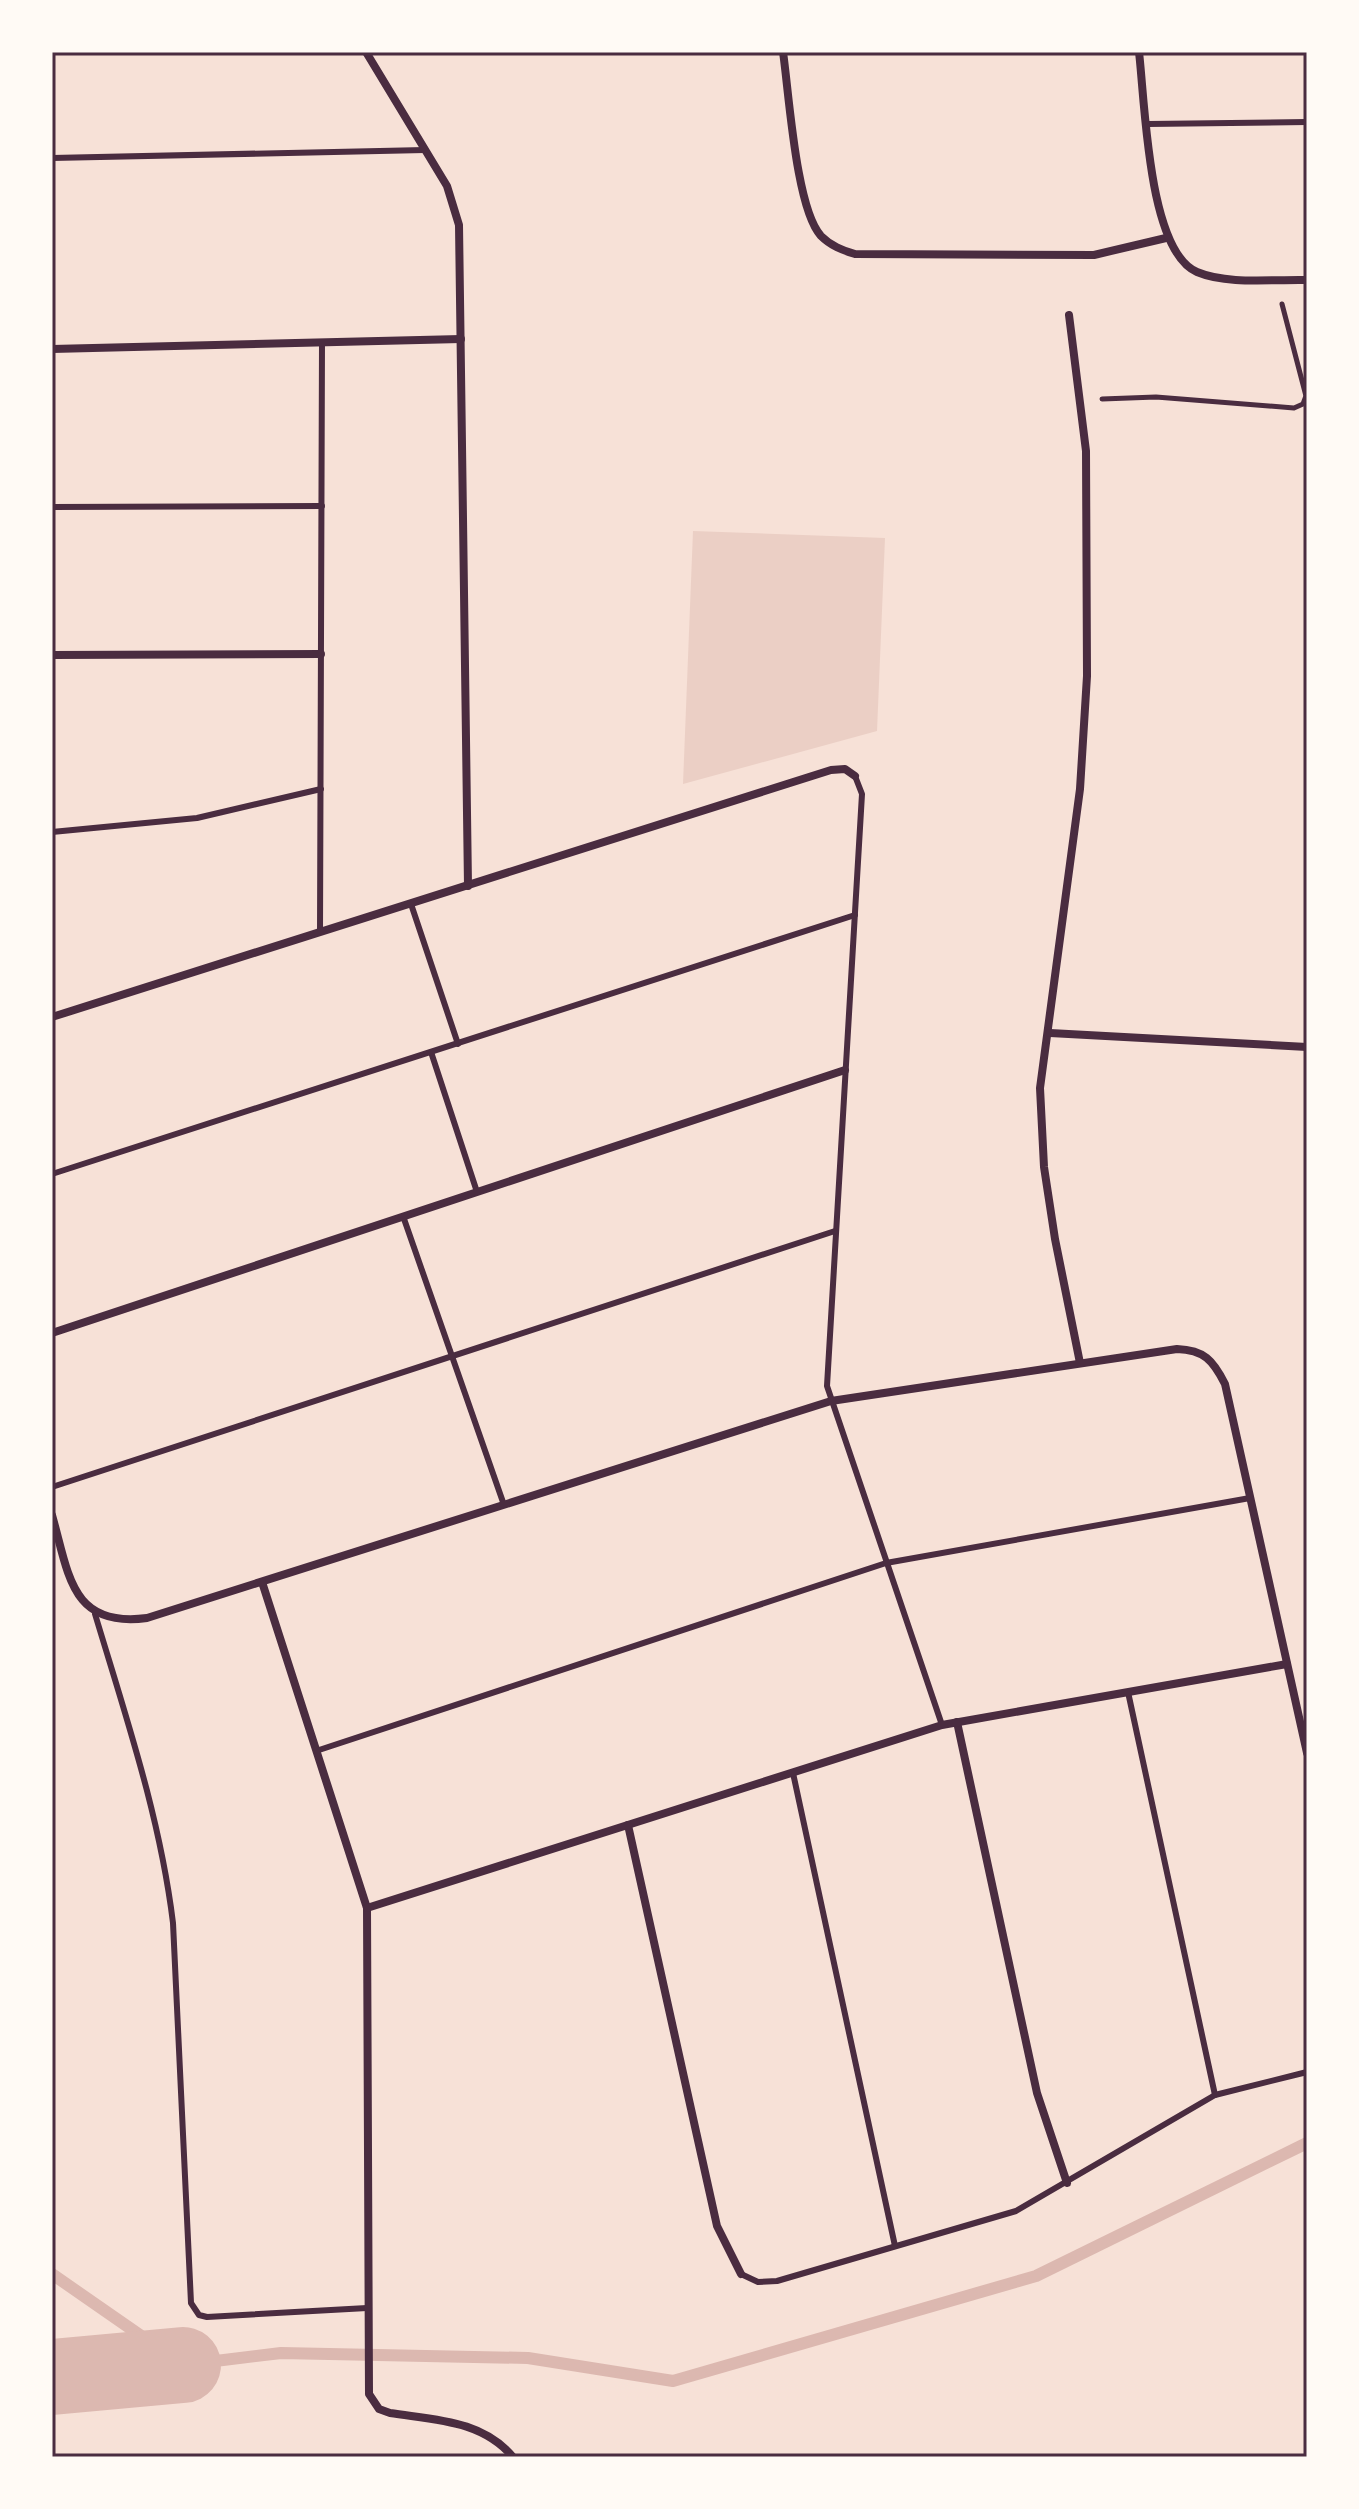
<svg xmlns="http://www.w3.org/2000/svg" width="1359" height="2509" font-family="'Archivo Narrow',sans-serif">
	<rect width="100%" height="100%" fill="#f7e1d7"/>
	<polygon fill="#ebcfc5" points="693,531 885,538 877,731 683,784"/>
	<g fill="none" stroke-linecap="round" stroke-linejoin="round">
		<polyline stroke="#dcb8b0" stroke-width="12" points="52,2274 183,2365 281,2353 528,2358 673,2381 1036,2276 1307,2143"/>
		<polyline stroke="#dcb8b0" stroke-width="76" points="52,2377 183,2365"/>
		<polyline stroke="#4a2c40" stroke-width="5" points="1102,399 1156,397 1294,408 1303,404 1306,396 1282,304"/>
		<g stroke="#4a2c40" stroke-width="6">
			<polyline points="1148,124 1307,122"/>
			<polyline points="52,158 425,150"/>
			<polyline points="52,507 322,506"/>
			<polyline points="855,776 862,794 827,1386 942,1725"/>
			<polyline points="52,832 197,818 321,789"/>
			<polyline points="411,904 458,1044"/>
			<polyline points="320,932 322,343"/>
			<polyline points="431,1052 477,1192"/>
			<polyline points="52,1174 855,915"/>
			<polyline points="403,1216 504,1505"/>
			<polyline points="52,1487 835,1231"/>
			<path d="M95,1614C126,1717 160,1817 173,1923L191,2303L199,2315L207,2317L367,2308"/>
			<polyline points="1128,1692 1215,2095"/>
			<polyline points="316,1751 886,1563 1250,1498"/>
			<polyline points="793,1773 895,2246"/>
			<polyline points="741,2274 758,2282 777,2281 1016,2211 1215,2095 1307,2072"/>
		</g>
		<g stroke="#4a2c40" stroke-width="8">
			<polyline points="366,52 447,186 459,225 468,886"/>
			<path d="M783,52C789,93 796,209 821,236C831,246 842,250 855,254L1094,255L1166,238"/>
			<path d="M1139,52C1145,102 1148,251 1197,272C1228,285 1273,279 1307,280"/>
			<polyline points="1069,315 1086,451 1087,676 1080,789 1040,1088 1044,1167 1055,1239 1080,1363"/>
			<polyline points="52,349 461,339"/>
			<polyline points="52,655 321,654"/>
			<polyline points="52,1017 831,770 845,769 855,776"/>
			<polyline points="1050,1033 1307,1047"/>
			<polyline points="52,1333 845,1070"/>
			<path d="M52,1515C69,1575 71,1628 147,1618L831,1401L1177,1349C1204,1350 1213,1360 1225,1384L1307,1753"/>
			<path d="M262,1582L367,1908L369,2394L379,2409L390,2413C435,2420 482,2420 513,2457"/>
			<polyline points="957,1722 1037,2093 1067,2183"/>
			<polyline points="628,1825 717,2226 741,2274"/>
			<polyline points="367,1908 942,1725 1287,1664"/>
		</g>
	</g>
	<rect width="1359" height="2509" fill="none" stroke="#fffaf5" stroke-width="108"/>
	<rect x="54" y="54" width="1251" height="2401" fill="none" stroke="#4a2c40" stroke-width="3"/>
</svg>
